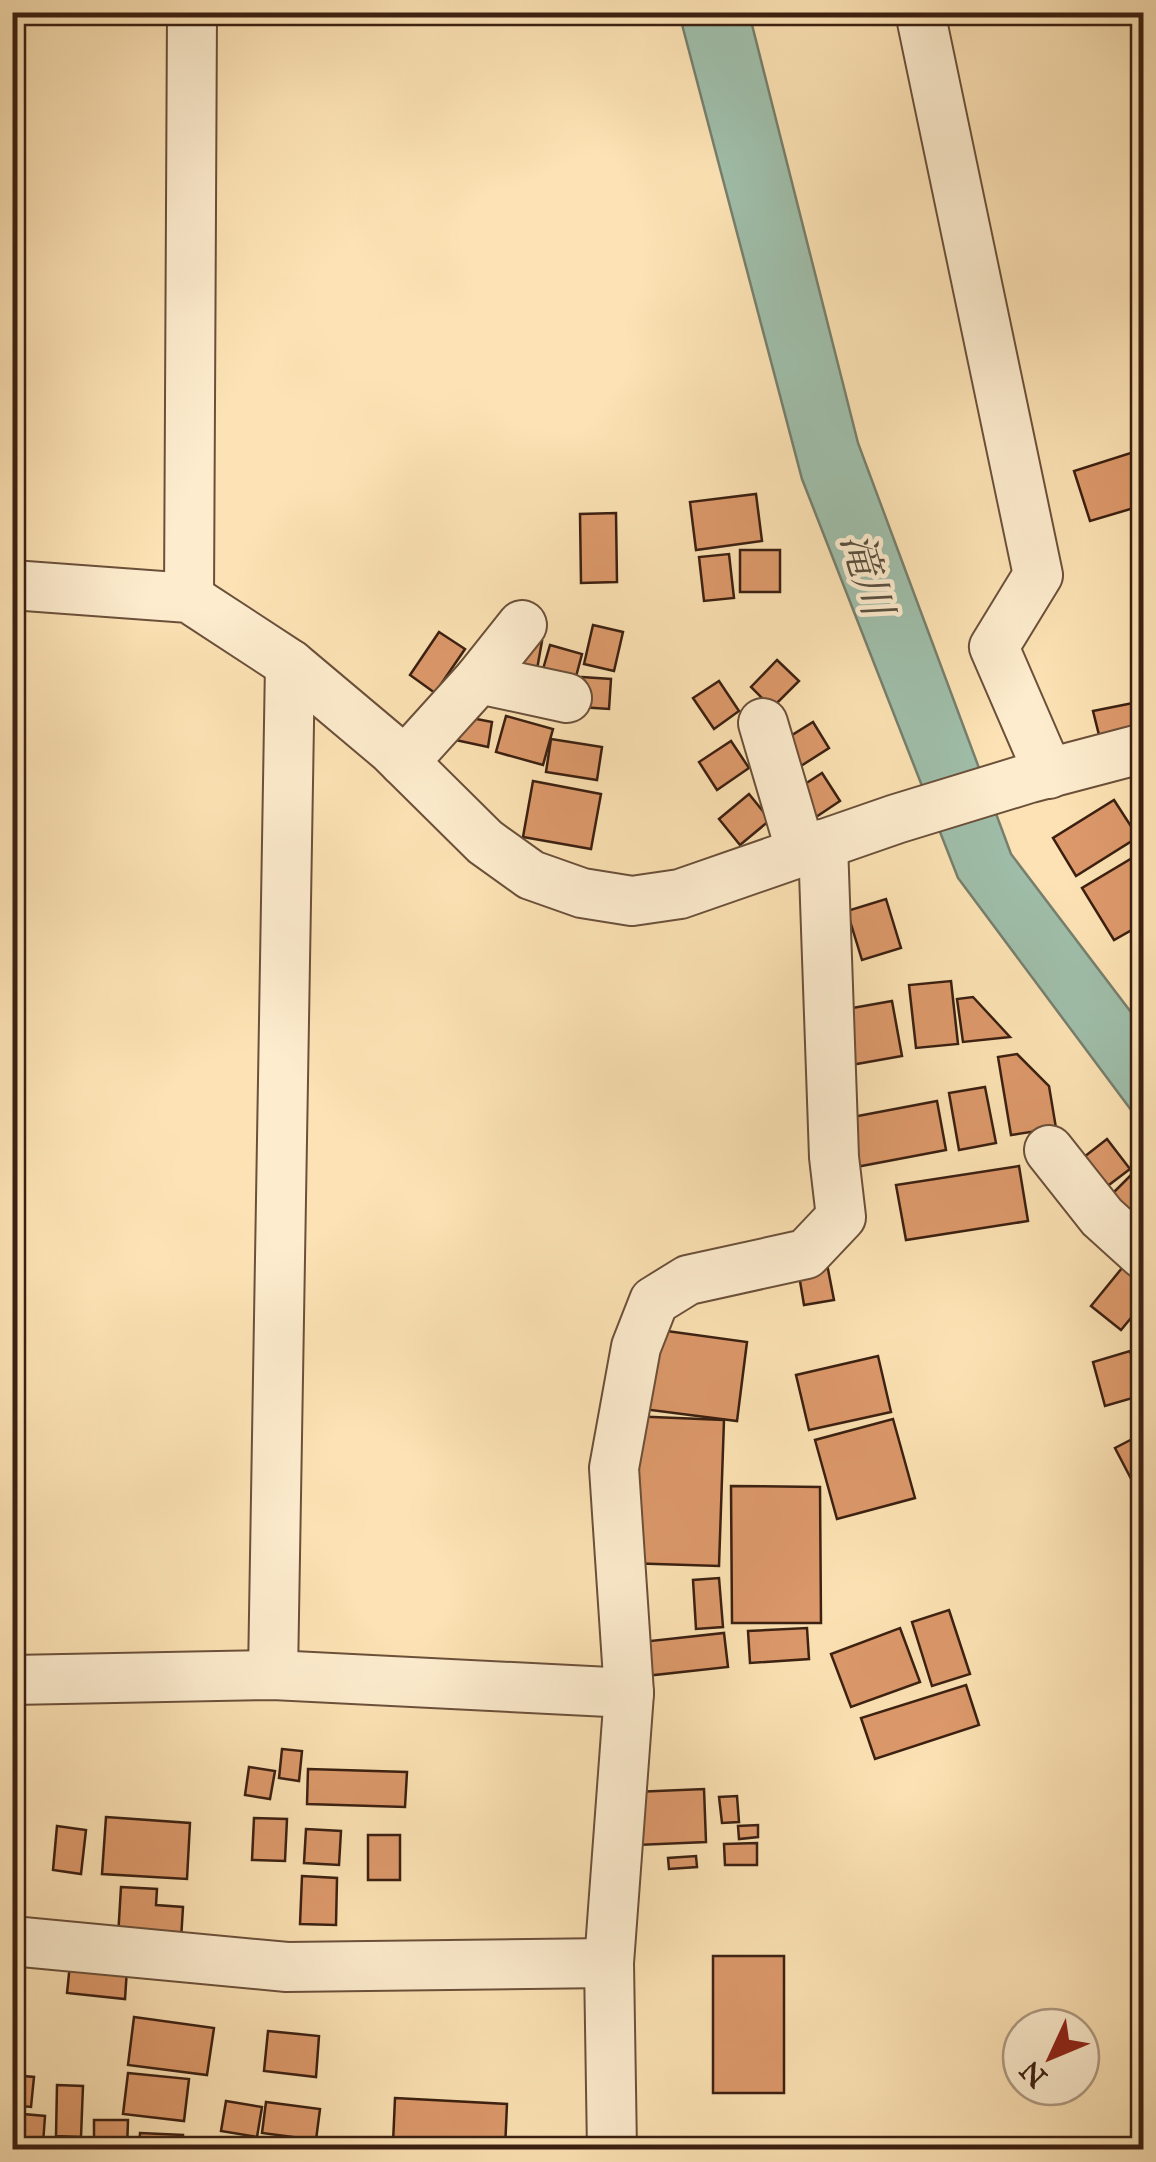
<svg xmlns="http://www.w3.org/2000/svg" width="1156" height="2162" font-family="'IM FELL Great Primer','Noto Serif JP',serif">
	<rect width="100%" height="100%" fill="#fce2b4"/>
	<filter id="stains"><feTurbulence type="fractalNoise" baseFrequency=".002" numOctaves="4"/><feColorMatrix values="0 0 0 0 .2 0 0 0 0 .09 0 0 0 0 .02 0 0 0 .5 -.17"/></filter>
	<radialGradient id="worn" r=".72"><stop offset=".6" stop-color="#630" stop-opacity="0"/><stop offset="1" stop-color="#630" stop-opacity=".3"/></radialGradient>
	<polygon fill="#9fbeaa" stroke="#777f6d" stroke-width="2.5" points="679,13 749,13 858,443 1011,854 1143,1028 1143,1126 958,878 802,479"/>
	<g fill="#dd996b" stroke="#3b2011" stroke-width="2.5">
		<polygon points="1140,450 1144,461 1144,505 1090,521 1074,471"/>
		<polygon points="756,494 762,541 696,550 690,502"/>
		<polygon points="616,513 617,582 581,583 580,514"/>
		<rect x="740" y="550" width="40" height="42"/>
		<polygon points="729,554 734,598 704,601 699,557"/>
		<polygon points="593,625 623,632 614,671 584,664"/>
		<polygon points="439,632 465,649 435,693 410,675"/>
		<polygon points="515,636 542,641 536,675 509,670"/>
		<polygon points="550,645 582,654 574,684 541,676"/>
		<polygon points="777,660 799,681 772,708 751,687"/>
		<polygon points="582,677 611,679 609,709 580,707"/>
		<polygon points="719,681 739,711 714,729 693,698"/>
		<polygon points="1133,703 1138,727 1099,735 1093,711"/>
		<polygon points="456,715 492,722 488,747 451,739"/>
		<polygon points="506,716 553,729 543,765 496,752"/>
		<polygon points="813,722 829,748 790,773 773,747"/>
		<polygon points="551,739 602,747 597,780 546,772"/>
		<polygon points="731,741 749,768 717,790 699,762"/>
		<polygon points="822,773 840,801 807,823 788,795"/>
		<polygon points="533,781 601,794 591,849 523,837"/>
		<polygon points="749,794 770,820 740,845 719,819"/>
		<polygon points="1114,800 1138,837 1076,876 1053,838"/>
		<polygon points="1144,851 1144,923 1114,940 1082,888"/>
		<polygon points="886,899 901,948 862,960 847,911"/>
		<polygon points="951,981 958,1044 916,1048 909,985"/>
		<polygon points="973,997 1010,1037 963,1042 957,999"/>
		<polygon points="892,1001 902,1056 851,1065 841,1010"/>
		<polygon points="1017,1054 1049,1086 1056,1128 1011,1135 998,1057"/>
		<polygon points="985,1087 996,1143 959,1150 949,1093"/>
		<polygon points="937,1101 946,1150 851,1168 842,1119"/>
		<polygon points="1107,1139 1130,1169 1097,1194 1075,1164"/>
		<polygon points="1019,1166 1028,1221 906,1240 896,1185"/>
		<polygon points="1132,1174 1144,1185 1144,1209 1123,1230 1099,1207"/>
		<polygon points="827,1264 834,1300 804,1305 798,1269"/>
		<polygon points="1122,1268 1144,1285 1144,1302 1121,1330 1091,1306"/>
		<polygon points="645,1328 747,1342 737,1421 635,1408"/>
		<polygon points="1130,1351 1143,1395 1105,1406 1093,1362"/>
		<polygon points="878,1356 891,1412 809,1430 796,1375"/>
		<polygon points="629,1416 724,1420 719,1566 625,1563"/>
		<polygon points="893,1419 915,1498 837,1519 815,1440"/>
		<polygon points="1144,1433 1144,1492 1139,1494 1115,1448"/>
		<polygon points="731,1486 820,1487 821,1623 732,1623"/>
		<polygon points="719,1578 723,1627 696,1629 693,1580"/>
		<polygon points="949,1610 970,1674 932,1686 912,1622"/>
		<polygon points="807,1628 809,1659 750,1663 748,1631"/>
		<polygon points="900,1628 920,1682 851,1707 831,1654"/>
		<polygon points="724,1633 728,1667 645,1676 641,1642"/>
		<polygon points="966,1685 979,1725 875,1759 861,1718"/>
		<polygon points="282,1749 302,1751 299,1781 279,1778"/>
		<polygon points="249,1767 275,1771 270,1799 245,1795"/>
		<polygon points="308,1769 407,1772 405,1807 307,1804"/>
		<polygon points="704,1789 706,1842 637,1845 634,1792"/>
		<polygon points="737,1796 739,1822 722,1823 719,1797"/>
		<polygon points="106,1817 190,1823 187,1879 102,1874"/>
		<polygon points="254,1818 287,1819 285,1861 252,1860"/>
		<polygon points="758,1825 758,1837 739,1839 738,1826"/>
		<polygon points="57,1826 86,1830 81,1874 53,1870"/>
		<polygon points="306,1829 341,1831 339,1865 304,1863"/>
		<rect x="368" y="1835" width="32" height="45"/>
		<polygon points="757,1843 757,1865 725,1865 724,1844"/>
		<polygon points="696,1856 697,1867 669,1869 668,1858"/>
		<polygon points="302,1876 337,1878 336,1925 300,1924"/>
		<polygon points="121,1887 157,1889 156,1905 183,1907 181,1940 118,1937"/>
		<rect x="713" y="1956" width="71" height="137"/>
		<polygon points="70,1964 127,1969 125,1999 67,1993"/>
		<polygon points="134,2017 214,2028 207,2075 128,2065"/>
		<polygon points="268,2031 319,2036 316,2077 264,2071"/>
		<polygon points="128,2073 189,2079 184,2121 123,2114"/>
		<polygon points="12,2075 34,2077 31,2107 12,2105"/>
		<polygon points="57,2085 83,2086 81,2137 56,2136"/>
		<polygon points="395,2098 507,2104 505,2149 393,2143"/>
		<polygon points="226,2101 262,2107 257,2137 221,2131"/>
		<polygon points="266,2102 320,2109 316,2140 262,2133"/>
		<polygon points="12,2113 45,2116 43,2144 12,2141"/>
		<polygon points="94,2120 128,2120 127,2150 94,2150"/>
		<polygon points="140,2133 183,2135 182,2150 139,2150"/>
		<polygon points="233,2145 308,2147 308,2150 232,2150"/>
	</g>
	<g fill="none" stroke-linecap="round" stroke-linejoin="round">
		<g stroke="#6b503a" stroke-width="52">
			<g id="minor">
				<polyline points="920,12 1038,575 994,647 1049,774"/>
				<polyline points="12,585 189,598 290,664 391,749 485,842 531,875 582,893 632,901 680,894 896,819 1030,778 1144,748"/>
				<polyline points="189,598 192,12"/>
				<polyline points="479,679 522,625"/>
				<polyline points="763,723 801,852"/>
				<polyline points="404,762 479,679 567,698"/>
				<polyline points="1049,1150 1102,1217 1144,1255"/>
				<polyline points="273,1675 290,664"/>
				<polyline points="12,1680 273,1675 629,1693"/>
				<polyline points="12,1941 287,1967 609,1963"/>
				<polyline points="612,2150 609,1963 629,1693 614,1468 636,1347 654,1301 688,1280 806,1254 841,1217 834,1157 823,844"/>
			</g>
		</g>
		<use href="#minor" stroke="#fdecce" stroke-width="48"/>
	</g>
	<g text-anchor="middle" dominant-baseline="central" stroke-width="9" stroke-linejoin="round" paint-order="stroke">
		<g font-size="42" font-style="italic" fill="#594f3f" stroke="#fdecce">
			<text transform="translate(867 574) rotate(73)">滝川</text>
		</g>
	</g>
	<rect width="1156" height="2162" fill="none" stroke="#fce2b4" stroke-width="50"/>
	<rect x="15" y="15" width="1126" height="2132" fill="none" stroke="#3b2011" stroke-width="5"/>
	<rect x="25" y="25" width="1106" height="2112" fill="none" stroke="#3b2011" stroke-width="2.5"/>
	<g transform="translate(1051 2057) rotate(226)"><circle r="48" fill="#fdecce" stroke="#af9a82" stroke-width="2.5"/>
	<path d="M0-8L18 38L0 25L-18 38Z" fill="#8f2418"/>
	<text y="-15" font-size="28" font-weight="bold" text-anchor="middle" fill="#3b2011">N</text>
	</g>
	<rect width="100%" height="100%" filter="url(#stains)"/>
	<rect width="100%" height="100%" fill="url(#worn)"/>
</svg>
